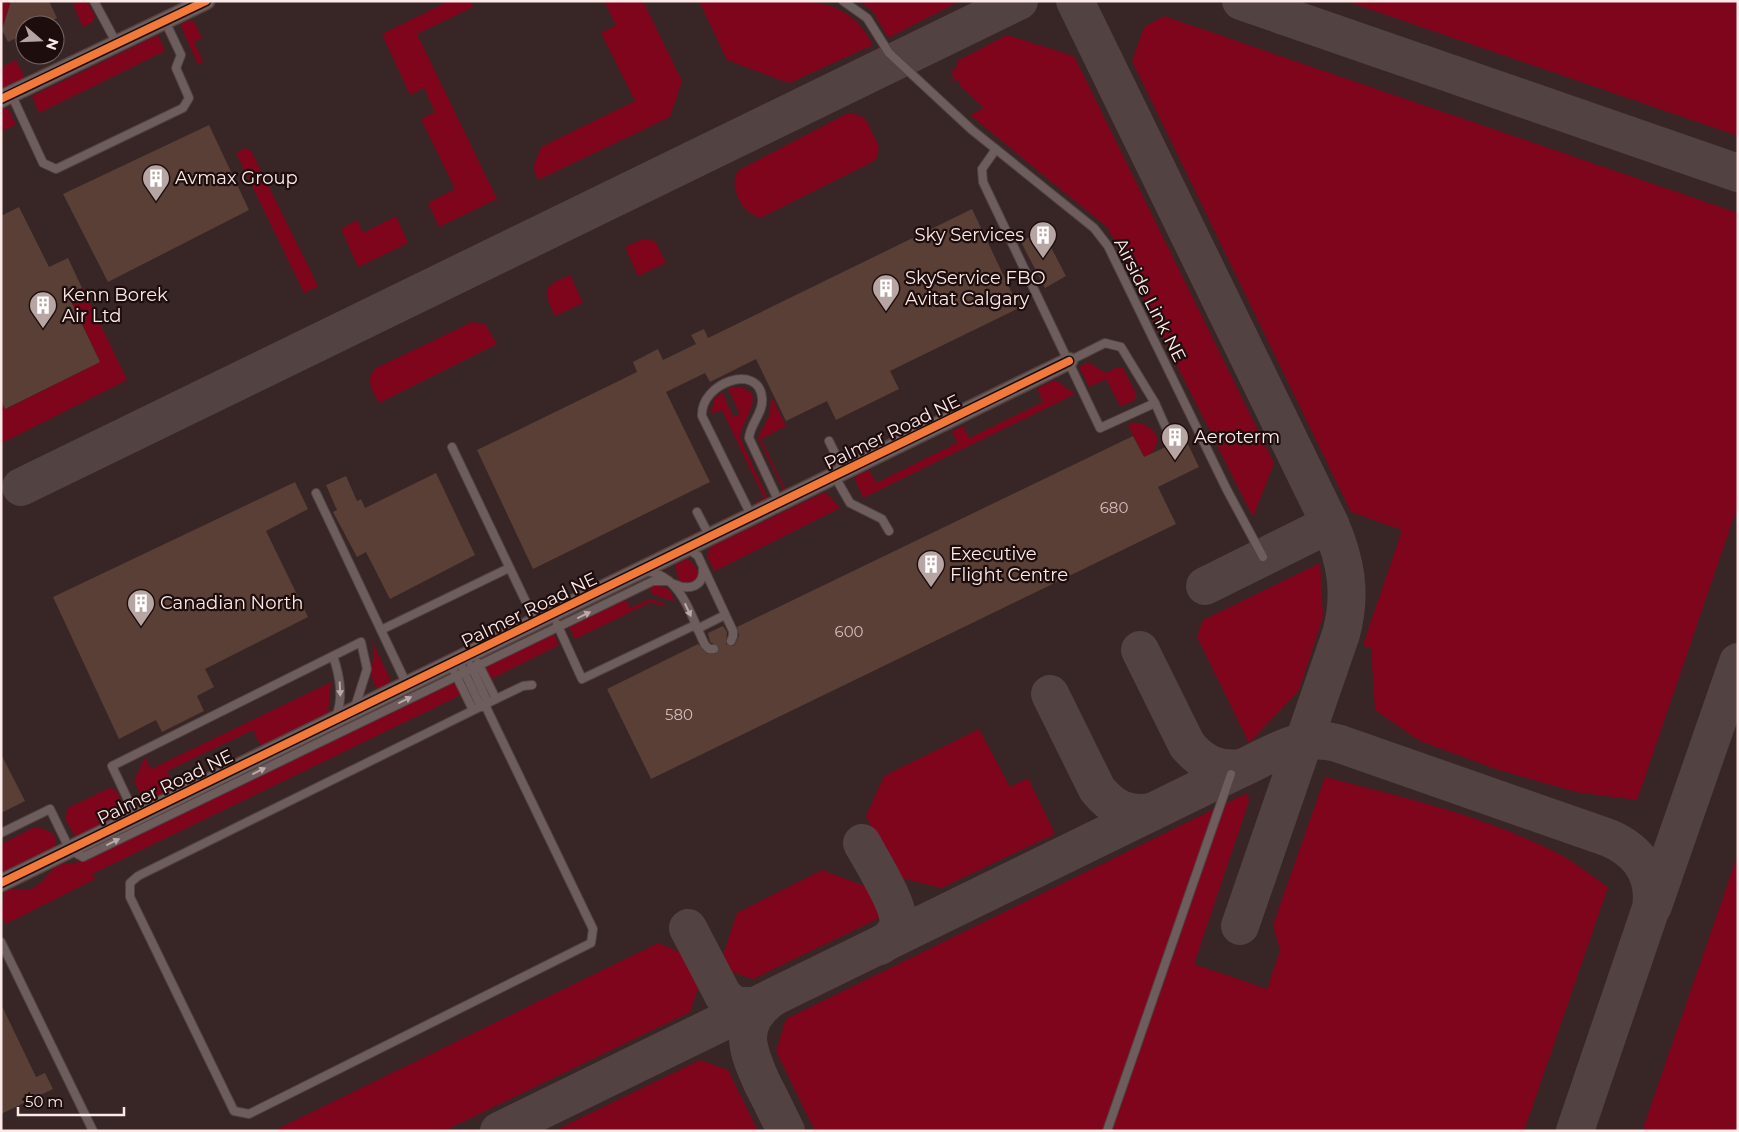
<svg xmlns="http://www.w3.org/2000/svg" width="1739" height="1132" font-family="Montserrat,sans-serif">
	<rect width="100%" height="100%" fill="#382626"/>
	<g fill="#7f051d">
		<polygon points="1,1 11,1 1,30"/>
		<polygon points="80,1 87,2 95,16 93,22 83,27 73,5"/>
		<polygon points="449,1 470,1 473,7 417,34 497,199 439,227 428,203 455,189 421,119 435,112 424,88 410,95 382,34"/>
		<polygon points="604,1 643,1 682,81 670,117 538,180 533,168 541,147 635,101 601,33 616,25"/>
		<path d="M699,1C723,1 747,1 772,1C818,1 849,0 873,45L789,83L727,60Z"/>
		<polygon points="860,1 960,1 888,38 874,13"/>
		<polygon points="1346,1 1738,1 1738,136"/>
		<polygon points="1164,16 1738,213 1738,505 1637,800 1576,792 1499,770 1420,741 1375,710 1371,648 1363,645 1402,530 1351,512 1132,61 1144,27"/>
		<polygon points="189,20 195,23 202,38 194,42 203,62 198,64 182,29 182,23"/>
		<polygon points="158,35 165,51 39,113 32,96"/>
		<polygon points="1007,35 1074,56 1274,463 1253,517 1108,228 970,115 984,108 960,86 958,79 954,82 952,72 958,64 957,61"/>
		<polygon points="16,60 26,80 1,90 1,63 3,66"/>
		<polygon points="5,108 9,110 16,125 1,131 1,109"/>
		<path d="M848,113L859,115L866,120L879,147L877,158L872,162L762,217C744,218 726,184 739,170Z"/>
		<polygon points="245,148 251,151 318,286 304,293 236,153"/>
		<polygon points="396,216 408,243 358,267 341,229 357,220 363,233"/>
		<polygon points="643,239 655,241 666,263 638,276 625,247"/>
		<path d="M570,275L583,303L555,316C542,289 542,287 570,275Z"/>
		<polygon points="83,288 127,380 2,443 1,401 6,409 100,362 68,295"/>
		<path d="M472,322L485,324L497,344L379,403C373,391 364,379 376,368Z"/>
		<polygon points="1088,362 1106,373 1118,367 1123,368 1136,394 1134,401 1120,406 1106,379 1089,387 1079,367"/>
		<polygon points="1055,380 1075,394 863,498 854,477 869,470 876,483 957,443 952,431 963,426 969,438 1043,402 1037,388"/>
		<path d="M733,387C773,388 740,420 740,438L767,497L766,500L756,505L755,503L764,498L722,410L711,414L714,399L722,392L733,417L740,414L728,389Z"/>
		<polygon points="771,396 786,426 761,439 786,491 784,491 758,438 770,414"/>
		<path d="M1130,423C1155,420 1169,446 1144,457L1128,425Z"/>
		<polygon points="825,492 840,508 715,571 707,557 710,547"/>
		<path d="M687,558C694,564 700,570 697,578L689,584L680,582L676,571V564Z"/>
		<polygon points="1320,563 1323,617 1299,690 1249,743 1197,637 1203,620"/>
		<polygon points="656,585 669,589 675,601 653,595 650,588"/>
		<polygon points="650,599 666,604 661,606 651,602 575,639 569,627 626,600 630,608"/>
		<polygon points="553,632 559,645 491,679 484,667"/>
		<path d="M371,639L390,679L388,684L381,688L376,687C366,670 378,660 371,639Z"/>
		<polygon points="331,682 328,714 261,746 253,730 167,771 174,789 149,801 143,799 134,781 145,757 151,769"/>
		<path d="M455,682L461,695L92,874L95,879L6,924L1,917L4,892C16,885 20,892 30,889C42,886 47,872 57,866C64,863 72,863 80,862Z"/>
		<polygon points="979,729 1010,787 1028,778 1055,834 941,888 897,877 866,816 884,776"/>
		<path d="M1325,777C1403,797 1485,816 1557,853C1575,862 1591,876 1608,887L1524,1131H815L776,1051L786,1019L1245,794L1248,795L1249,801L1194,964L1267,989L1280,950L1273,925Z"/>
		<polygon points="109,788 116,790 124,807 122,815 79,836 74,835 65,818 68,808"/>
		<path d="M35,827C49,829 59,834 55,849L1,875V844Z"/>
		<polygon points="1738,854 1738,1131 1642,1131"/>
		<polygon points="822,870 867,887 881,917 753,979 729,971 722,958 737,913"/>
		<polygon points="658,943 684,954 699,985 690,1012 444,1131 273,1131"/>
		<polygon points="700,1060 728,1070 758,1131 561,1131 560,1128"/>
	</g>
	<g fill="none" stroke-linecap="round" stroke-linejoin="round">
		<g stroke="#524242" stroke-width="38">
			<path d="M1075,1L1330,524C1346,561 1352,594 1341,634L1240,926"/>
			<polyline points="1241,1 1738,173"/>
			<polyline points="21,487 1019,1"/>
			<polyline points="1205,586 1330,524"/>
			<path d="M1140,650L1187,745C1202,763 1218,771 1242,768"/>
			<path d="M1050,694L1097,789C1112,808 1128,816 1152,812"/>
			<path d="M862,843C871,860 902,908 898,926C895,935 888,941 880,946"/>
			<polyline points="1653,906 1738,662"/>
			<polyline points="688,928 724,997 736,1006 756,1006"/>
			<path d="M772,998C736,1024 747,1050 763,1085C771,1100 778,1115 786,1131"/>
			<path d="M499,1131L1242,768C1273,754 1301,733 1337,743L1609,838C1639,851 1656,875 1651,908L1575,1131"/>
		</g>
	</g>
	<g fill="#593f36">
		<polygon points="11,1 49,1 57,18 44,25 25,25 25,34 8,42 2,30"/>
		<polygon points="209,125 249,210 108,282 63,194"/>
		<polygon points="19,207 49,267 68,258 82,288 68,295 100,362 5,409 1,401 1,216"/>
		<polygon points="972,209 1019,308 890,371 899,389 836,420 827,401 786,421 756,359 710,382 705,373 666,392 710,482 533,569 477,450 637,372 633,362 658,349 663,360 696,344 691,335 704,329 708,338"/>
		<polygon points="1042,230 1066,276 1045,288 1021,242"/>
		<polygon points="1133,436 1144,457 1185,438 1199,467 1158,487 1176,524 651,779 607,689 698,644 707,654 716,654 719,647 710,642 708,633 723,626 727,632 726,644 734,646 739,636 737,627"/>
		<polygon points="436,473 475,555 390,599 366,552 357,557 333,512 337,510 326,485 346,476 357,501 361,499 365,508"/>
		<polygon points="295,482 308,509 266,531 308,617 205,669 214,687 197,696 204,711 162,732 156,720 119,739 53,597"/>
		<polygon points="1,754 25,801 1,813"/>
		<polygon points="1,1004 36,1077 45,1073 53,1089 1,1114"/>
	</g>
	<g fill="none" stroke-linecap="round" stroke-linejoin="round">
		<g stroke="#524343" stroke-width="10">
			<g id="service">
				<polyline points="94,1 117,44"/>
				<polyline points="843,1 867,18 889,53 972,130 1094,228 1108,246 1227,490 1263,557"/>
				<polyline points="12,96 43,163 56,169 183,108 189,98 176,68 181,55 165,21"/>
				<polyline points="996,149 982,169 983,182 1100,428 1155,403"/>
				<polyline points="1069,361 1105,343 1121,347 1155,403 1170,437"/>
				<polyline points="829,441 844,472"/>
				<polyline points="452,447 536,623"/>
				<polyline points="835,477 850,503 882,519 889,531"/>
				<polyline points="316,493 407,685"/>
				<polyline points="697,512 710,537"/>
				<path d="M752,517L702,416C700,383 759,362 762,398C764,412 750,424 749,438L780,504"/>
				<polyline points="685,551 691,551 698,556 733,631 733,636 731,641"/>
				<path d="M645,571C682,575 691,617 705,645L709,649H714"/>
				<path d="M674,584C689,591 704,587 703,568"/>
				<polyline points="557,624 582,679 695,625"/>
				<polyline points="697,629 725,615"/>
				<polyline points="381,630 509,568"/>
				<path d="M333,656C340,676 344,697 336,717"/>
				<polyline points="459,661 481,707"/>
				<polyline points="478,663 496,699"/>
				<polyline points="451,665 473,710"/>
				<polyline points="471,666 488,703"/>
				<polyline points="485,705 593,929 591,943 249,1114 234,1111 130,897 130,883 138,876 496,699 523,686 532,685"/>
				<polyline points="136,817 112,766 361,642 367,669 355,707"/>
				<polyline points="1,833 50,809 70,850 83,857 653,581 669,581"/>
				<polyline points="1,942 93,1131"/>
				<polyline points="1107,1131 1231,774"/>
			</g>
		</g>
		<g stroke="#524343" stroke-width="19">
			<g id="minor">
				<polyline points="1,99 206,1"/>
				<polyline points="1,883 1069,361"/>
			</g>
		</g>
		<use href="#service" stroke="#6d5d5d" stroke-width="8"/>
		<use href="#minor" stroke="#6d5d5d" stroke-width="16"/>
		<g stroke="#1d0e0d" stroke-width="11">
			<g id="cycleway">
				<polyline points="1,99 206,1"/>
				<polyline points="1,883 1069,361"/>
			</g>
		</g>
		<use href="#cycleway" stroke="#f17a3a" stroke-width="8"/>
	</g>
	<defs><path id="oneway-solid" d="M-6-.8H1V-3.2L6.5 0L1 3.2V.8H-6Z" transform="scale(1.25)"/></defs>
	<g fill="#bcaaa9">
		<use href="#oneway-solid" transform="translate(688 610) rotate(65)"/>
		<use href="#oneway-solid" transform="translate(584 615) rotate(-26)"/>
		<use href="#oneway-solid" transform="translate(340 689) rotate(87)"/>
		<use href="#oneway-solid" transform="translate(405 700) rotate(-26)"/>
		<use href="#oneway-solid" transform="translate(259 771) rotate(-26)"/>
		<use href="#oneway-solid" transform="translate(113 842) rotate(-26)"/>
	</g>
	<defs>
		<g id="building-pin" transform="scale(1.4375)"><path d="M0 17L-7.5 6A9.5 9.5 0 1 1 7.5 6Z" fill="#b7a5a4" stroke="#1d0e0d"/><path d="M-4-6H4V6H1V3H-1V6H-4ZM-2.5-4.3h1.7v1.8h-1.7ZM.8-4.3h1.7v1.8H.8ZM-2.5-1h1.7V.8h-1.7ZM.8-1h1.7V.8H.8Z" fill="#fff"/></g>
	</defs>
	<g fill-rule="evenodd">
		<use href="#building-pin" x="156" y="178"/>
		<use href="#building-pin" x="1043" y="235"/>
		<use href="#building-pin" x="886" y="288"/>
		<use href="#building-pin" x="43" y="305"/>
		<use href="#building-pin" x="1175" y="437"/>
		<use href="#building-pin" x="931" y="564"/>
		<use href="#building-pin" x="141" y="603"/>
	</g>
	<g text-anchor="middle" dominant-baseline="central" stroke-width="4.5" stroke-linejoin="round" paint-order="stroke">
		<g font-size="15" fill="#d3bebc">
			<text x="1114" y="507">680</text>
			<text x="849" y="631">600</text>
			<text x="679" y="714">580</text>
		</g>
		<g font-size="18" fill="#fce9e8" stroke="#1d0e0d" text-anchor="start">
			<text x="175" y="178">Avmax Group</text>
			<text x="1024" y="235" text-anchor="end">Sky Services</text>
			<text x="905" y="278">SkyService FBO<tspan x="905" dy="21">Avitat Calgary</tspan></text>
			<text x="62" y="295">Kenn Borek<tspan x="62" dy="21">Air Ltd</tspan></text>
			<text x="1194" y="437">Aeroterm</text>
			<text x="950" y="554">Executive<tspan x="950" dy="21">Flight Centre</tspan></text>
			<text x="160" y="603">Canadian North</text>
		</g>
		<g font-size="18" fill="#fce9e8" stroke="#1d0e0d">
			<text transform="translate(1150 300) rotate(63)">Airside Link NE</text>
			<text transform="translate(892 432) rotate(-26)">Palmer Road NE</text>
			<text transform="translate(529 610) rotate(-26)">Palmer Road NE</text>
			<text transform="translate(165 787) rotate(-26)">Palmer Road NE</text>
		</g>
	</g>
	<rect width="1739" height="1132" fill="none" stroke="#fce9e8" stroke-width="5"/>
	<g transform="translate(40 40) rotate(109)"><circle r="24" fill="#1d0e0d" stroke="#766665"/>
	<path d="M0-4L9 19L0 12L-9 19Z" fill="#b7a5a4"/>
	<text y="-8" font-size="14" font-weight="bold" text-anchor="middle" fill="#fce9e8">N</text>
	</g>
	<path d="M18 1107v8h106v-8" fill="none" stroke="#fce9e8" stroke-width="2.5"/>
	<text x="25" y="1107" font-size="15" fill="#fce9e8" stroke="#1d0e0d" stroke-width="4" paint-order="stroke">50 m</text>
</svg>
